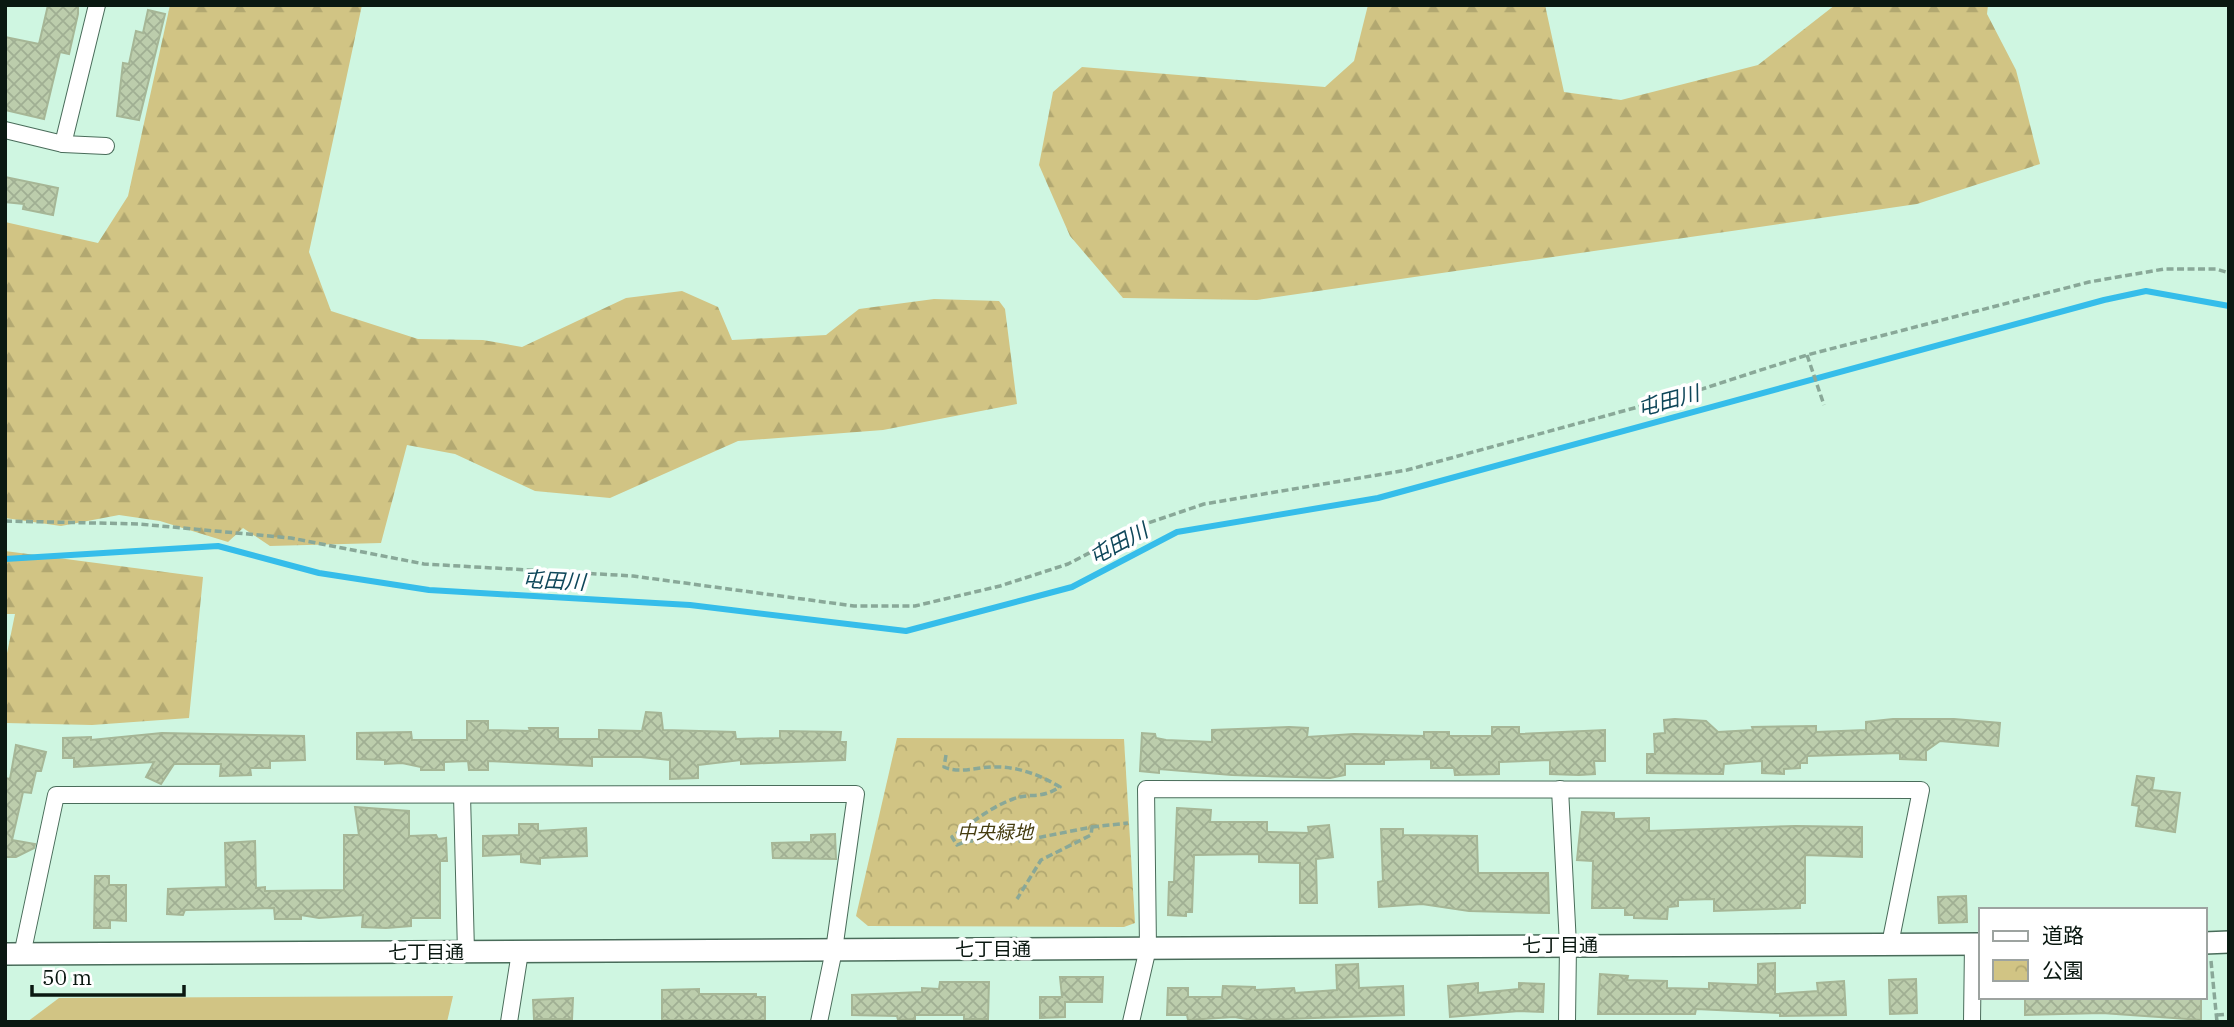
<svg xmlns="http://www.w3.org/2000/svg" width="2234" height="1027" font-family="'IBM Plex Serif','Noto Sans JP',serif">
	<defs>
		<pattern id="forest-firs" width="22" height="20" patternUnits="userSpaceOnUse" patternTransform="scale(1.75)"><rect width="22" height="20" fill="#d1c484"/><path d="M5 1l3.5 6h-7zM16 11l3.5 6h-7z" fill="#b2a871"/></pattern>
		<pattern id="park-crowns" width="20" height="18" patternUnits="userSpaceOnUse" patternTransform="scale(1.75)"><rect width="20" height="18" fill="#d1c484"/><path d="M2 6a3 3 0 1 1 6 0M12 15a3 3 0 1 1 6 0" fill="none" stroke="#b2a871"/></pattern>
		<pattern id="building-cross-hatch" width="8" height="8" patternUnits="userSpaceOnUse" patternTransform="scale(1.75)"><rect width="8" height="8" fill="#bccdac"/><path d="M0 0l8 8M0 8l8-8" fill="none" stroke="#a0af93"/></pattern>
	</defs>
	<rect width="100%" height="100%" fill="#cff6e1"/>
	<polygon fill="#d1c484" points="453,996 447,1022 27,1022 59,998"/>
	<g fill="url(#forest-firs)">
		<polygon points="170,5 362,5 309,252 331,311 418,339 483,340 522,347 626,298 682,291 718,307 732,340 826,335 859,309 934,299 999,301 1005,309 1017,404 883,430 738,441 610,498 535,491 455,454 407,445 381,543 270,546 243,528 228,542 160,521 119,515 61,526 5,518 5,222 98,243 128,196"/>
		<polygon points="1368,5 1545,5 1564,92 1621,100 1758,65 1835,5 1988,5 1987,14 2016,70 2040,164 1917,204 1257,300 1123,298 1070,236 1039,165 1053,92 1082,67 1325,87 1354,61"/>
		<polygon points="5,551 203,577 189,718 92,725 5,723 5,663 15,614 5,614"/>
	</g>
	<polygon fill="url(#park-crowns)" points="897,738 1124,739 1135,923 1124,927 868,926 856,916"/>
	<g fill="none" stroke-linecap="round" stroke-linejoin="round">
		<polyline stroke="#35bdea" stroke-width="6" points="5,559 218,546 319,573 429,590 690,605 906,631 1072,587 1177,532 1378,498 2104,300 2146,291 2229,306"/>
	</g>
	<g fill="url(#building-cross-hatch)" stroke="#a6b696" stroke-width="2">
		<polygon points="48,5 78,5 78,14 69,54 60,52 44,119 5,110 5,37 39,44"/>
		<polygon points="148,10 165,14 139,120 117,116 123,63 129,64 136,31 143,33"/>
		<polygon points="5,177 58,188 53,215 23,209 24,204 5,202"/>
		<polygon points="646,712 661,713 663,730 735,732 736,739 780,738 780,731 841,732 840,742 846,742 845,760 741,764 741,760 698,765 698,778 670,779 670,760 641,757 592,757 592,766 488,761 488,770 469,770 468,761 444,762 444,770 421,770 421,767 402,763 385,764 385,760 357,759 357,733 411,732 412,740 467,740 467,721 488,721 488,730 530,731 529,728 558,728 558,739 599,739 599,730 642,731"/>
		<polygon points="1675,719 1706,721 1718,732 1753,730 1752,727 1816,726 1816,732 1866,730 1866,722 1893,719 1954,719 2000,723 1998,746 1940,741 1926,751 1926,760 1900,759 1900,753 1807,756 1807,763 1800,763 1800,768 1784,769 1784,774 1762,773 1762,761 1724,764 1723,774 1647,773 1647,754 1655,754 1654,734 1665,733 1664,720"/>
		<polygon points="1289,727 1308,728 1307,737 1354,734 1424,736 1424,732 1449,732 1449,736 1492,736 1492,727 1519,727 1519,734 1605,730 1605,761 1594,761 1595,774 1579,775 1550,774 1550,760 1499,762 1499,774 1455,775 1454,768 1431,768 1431,759 1384,760 1384,764 1345,764 1345,775 1330,778 1232,775 1159,769 1159,773 1140,771 1142,733 1155,734 1156,738 1166,740 1212,742 1212,730"/>
		<polygon points="162,733 304,736 305,760 270,761 270,768 250,768 251,775 220,776 221,764 174,764 161,784 146,777 154,762 74,767 74,758 63,758 63,738 91,737 91,740"/>
		<polygon points="16,745 46,752 41,771 36,771 31,793 23,792 12,840 35,844 34,848 16,857 5,857 5,778 10,779"/>
		<polygon points="2137,776 2154,778 2152,790 2180,793 2175,832 2136,826 2139,806 2132,805"/>
		<polygon points="355,807 409,811 409,836 436,835 438,839 446,838 447,861 440,861 440,918 411,918 411,926 386,928 362,927 363,915 319,918 301,915 301,919 275,919 274,908 185,910 183,915 167,914 168,889 226,887 225,843 255,841 256,888 265,887 265,891 344,890 344,835 359,835"/>
		<polygon points="1177,808 1211,810 1210,822 1267,822 1267,832 1309,833 1308,827 1329,825 1333,857 1316,859 1317,903 1300,903 1300,863 1259,862 1259,854 1194,855 1192,912 1186,912 1186,916 1168,915 1169,882 1174,882"/>
		<polygon points="1582,812 1614,813 1614,819 1649,818 1649,831 1796,826 1862,827 1862,857 1805,855 1805,903 1800,903 1800,908 1714,911 1714,899 1678,900 1678,906 1668,907 1667,919 1634,918 1634,915 1625,915 1625,908 1592,908 1593,861 1577,860"/>
		<polygon points="519,824 538,824 538,831 586,828 587,856 540,858 540,864 521,862 521,854 483,856 483,836 519,835"/>
		<polygon points="1381,829 1403,829 1403,835 1477,836 1478,873 1548,873 1549,913 1469,911 1422,904 1379,907 1378,882 1383,881"/>
		<polygon points="835,834 836,859 773,858 772,843 811,842 811,835"/>
		<polygon points="95,876 109,876 109,885 126,885 126,921 110,920 110,928 94,928"/>
		<polygon points="1966,896 1967,922 1939,923 1938,897"/>
		<polygon points="1775,963 1775,994 1818,991 1817,983 1844,981 1846,1015 1780,1016 1780,1013 1696,1009 1695,1014 1598,1014 1600,974 1628,976 1627,980 1667,981 1667,988 1709,989 1709,983 1758,985 1758,964"/>
		<polygon points="1358,964 1359,988 1403,986 1404,1015 1253,1020 1234,1017 1188,1020 1187,1015 1167,1015 1168,988 1188,988 1188,997 1222,997 1223,986 1255,987 1255,990 1294,988 1295,993 1337,990 1336,965"/>
		<polygon points="1060,977 1103,977 1102,1002 1065,1002 1065,1017 1040,1018 1040,997 1062,997"/>
		<polygon points="1916,979 1917,1013 1890,1014 1889,980"/>
		<polygon points="940,982 989,982 988,1019 964,1019 964,1015 915,1015 915,1019 898,1020 897,1016 852,1015 852,995 922,992 922,988 939,989"/>
		<polygon points="1478,983 1478,993 1519,989 1519,983 1544,984 1543,1012 1519,1011 1450,1017 1448,986"/>
		<polygon points="699,989 699,994 756,994 756,997 765,997 765,1020 662,1020 662,990"/>
		<polygon points="2025,997 2201,997 2201,1020 2102,1013 2025,1015"/>
		<polygon points="573,998 572,1019 534,1019 533,1000"/>
	</g>
	<g fill="none" stroke-linecap="round" stroke-linejoin="round">
		<g stroke="#496c5a" stroke-width="18">
			<g id="minor">
				<polyline points="5,130 63,144 106,146"/>
				<polyline points="63,144 97,5"/>
				<polyline points="1560,789 1568,945 1567,1022"/>
				<polyline points="462,795 466,952"/>
				<polyline points="22,955 56,795 856,794 834,950 819,1022"/>
				<polyline points="509,1022 520,952"/>
				<polyline points="1131,1022 1148,948 1146,789 1921,790 1890,944"/>
				<polyline points="1972,1022 1973,944"/>
			</g>
		</g>
		<g stroke="#496c5a" stroke-width="24">
			<g id="tertiary">
				<polyline points="2204,943 2229,942"/>
				<polyline points="5,954 1980,944"/>
			</g>
		</g>
		<g stroke="#89a898" stroke-width="3.5" stroke-dasharray="7 3.5" stroke-linecap="butt">
			<polyline points="1807,355 1824,405"/>
			<polyline points="5,521 139,524 291,538 424,564 633,576 854,606 915,606 1000,586 1068,564 1145,524 1204,504 1407,470 1693,392 1807,355 2089,282 2164,269 2216,269 2229,273"/>
			<path d="M946,755L944,767C960,774 976,767 993,767C1017,766 1040,775 1060,787C1039,800 1032,792 1013,799C991,807 971,823 952,837L957,845L967,841H1021L1092,827L1091,835L1041,860L1017,899"/>
			<polyline points="1092,827 1128,823"/>
			<polyline points="2211,961 2217,1022"/>
			<polyline points="2217,1015 2229,1014"/>
		</g>
		<use href="#minor" stroke="#fff" stroke-width="16"/>
		<use href="#tertiary" stroke="#fff" stroke-width="21"/>
	</g>
	<g text-anchor="middle" dominant-baseline="central" stroke-width="7" stroke-linejoin="round" paint-order="stroke">
		<g font-size="19" font-style="italic" fill="#453c0f" stroke="#fff">
			<text x="995" y="832">中央緑地</text>
		</g>
		<g font-size="19" fill="#0a1811" stroke="#fff">
			<text x="1560" y="945">七丁目通</text>
			<text x="993" y="949">七丁目通</text>
			<text x="426" y="952">七丁目通</text>
		</g>
		<g font-size="21" font-style="italic" fill="#0f475a" stroke="#fff">
			<text transform="translate(1668 400) rotate(-15)">屯田川</text>
			<text transform="translate(1118 543) rotate(-28)">屯田川</text>
			<text transform="translate(554 580) rotate(3)">屯田川</text>
		</g>
	</g>
	<rect width="2234" height="1027" fill="none" stroke="#0a1811" stroke-width="14"/>
	<rect x="1979" y="908" width="228" height="91" fill="#ffffff" stroke="#9da3a0" stroke-width="2"/>
	<rect x="1993" y="931" width="35" height="10" fill="#ffffff" stroke="#9da3a0" stroke-width="2"/>
	<text x="2042" y="943" font-size="21" fill="#0a1811">道路</text>
	<rect x="1993" y="960" width="35" height="21" fill="url(#park-crowns)" stroke="#9da3a0" stroke-width="2"/>
	<text x="2042" y="978" font-size="21" fill="#0a1811">公園</text>
	<path d="M32 985v10h152v-10" fill="none" stroke="#0a1811" stroke-width="3.5"/>
	<text x="42" y="985" font-size="21" fill="#0a1811" stroke="#ffffff" stroke-width="5" paint-order="stroke">50 m</text>
</svg>
